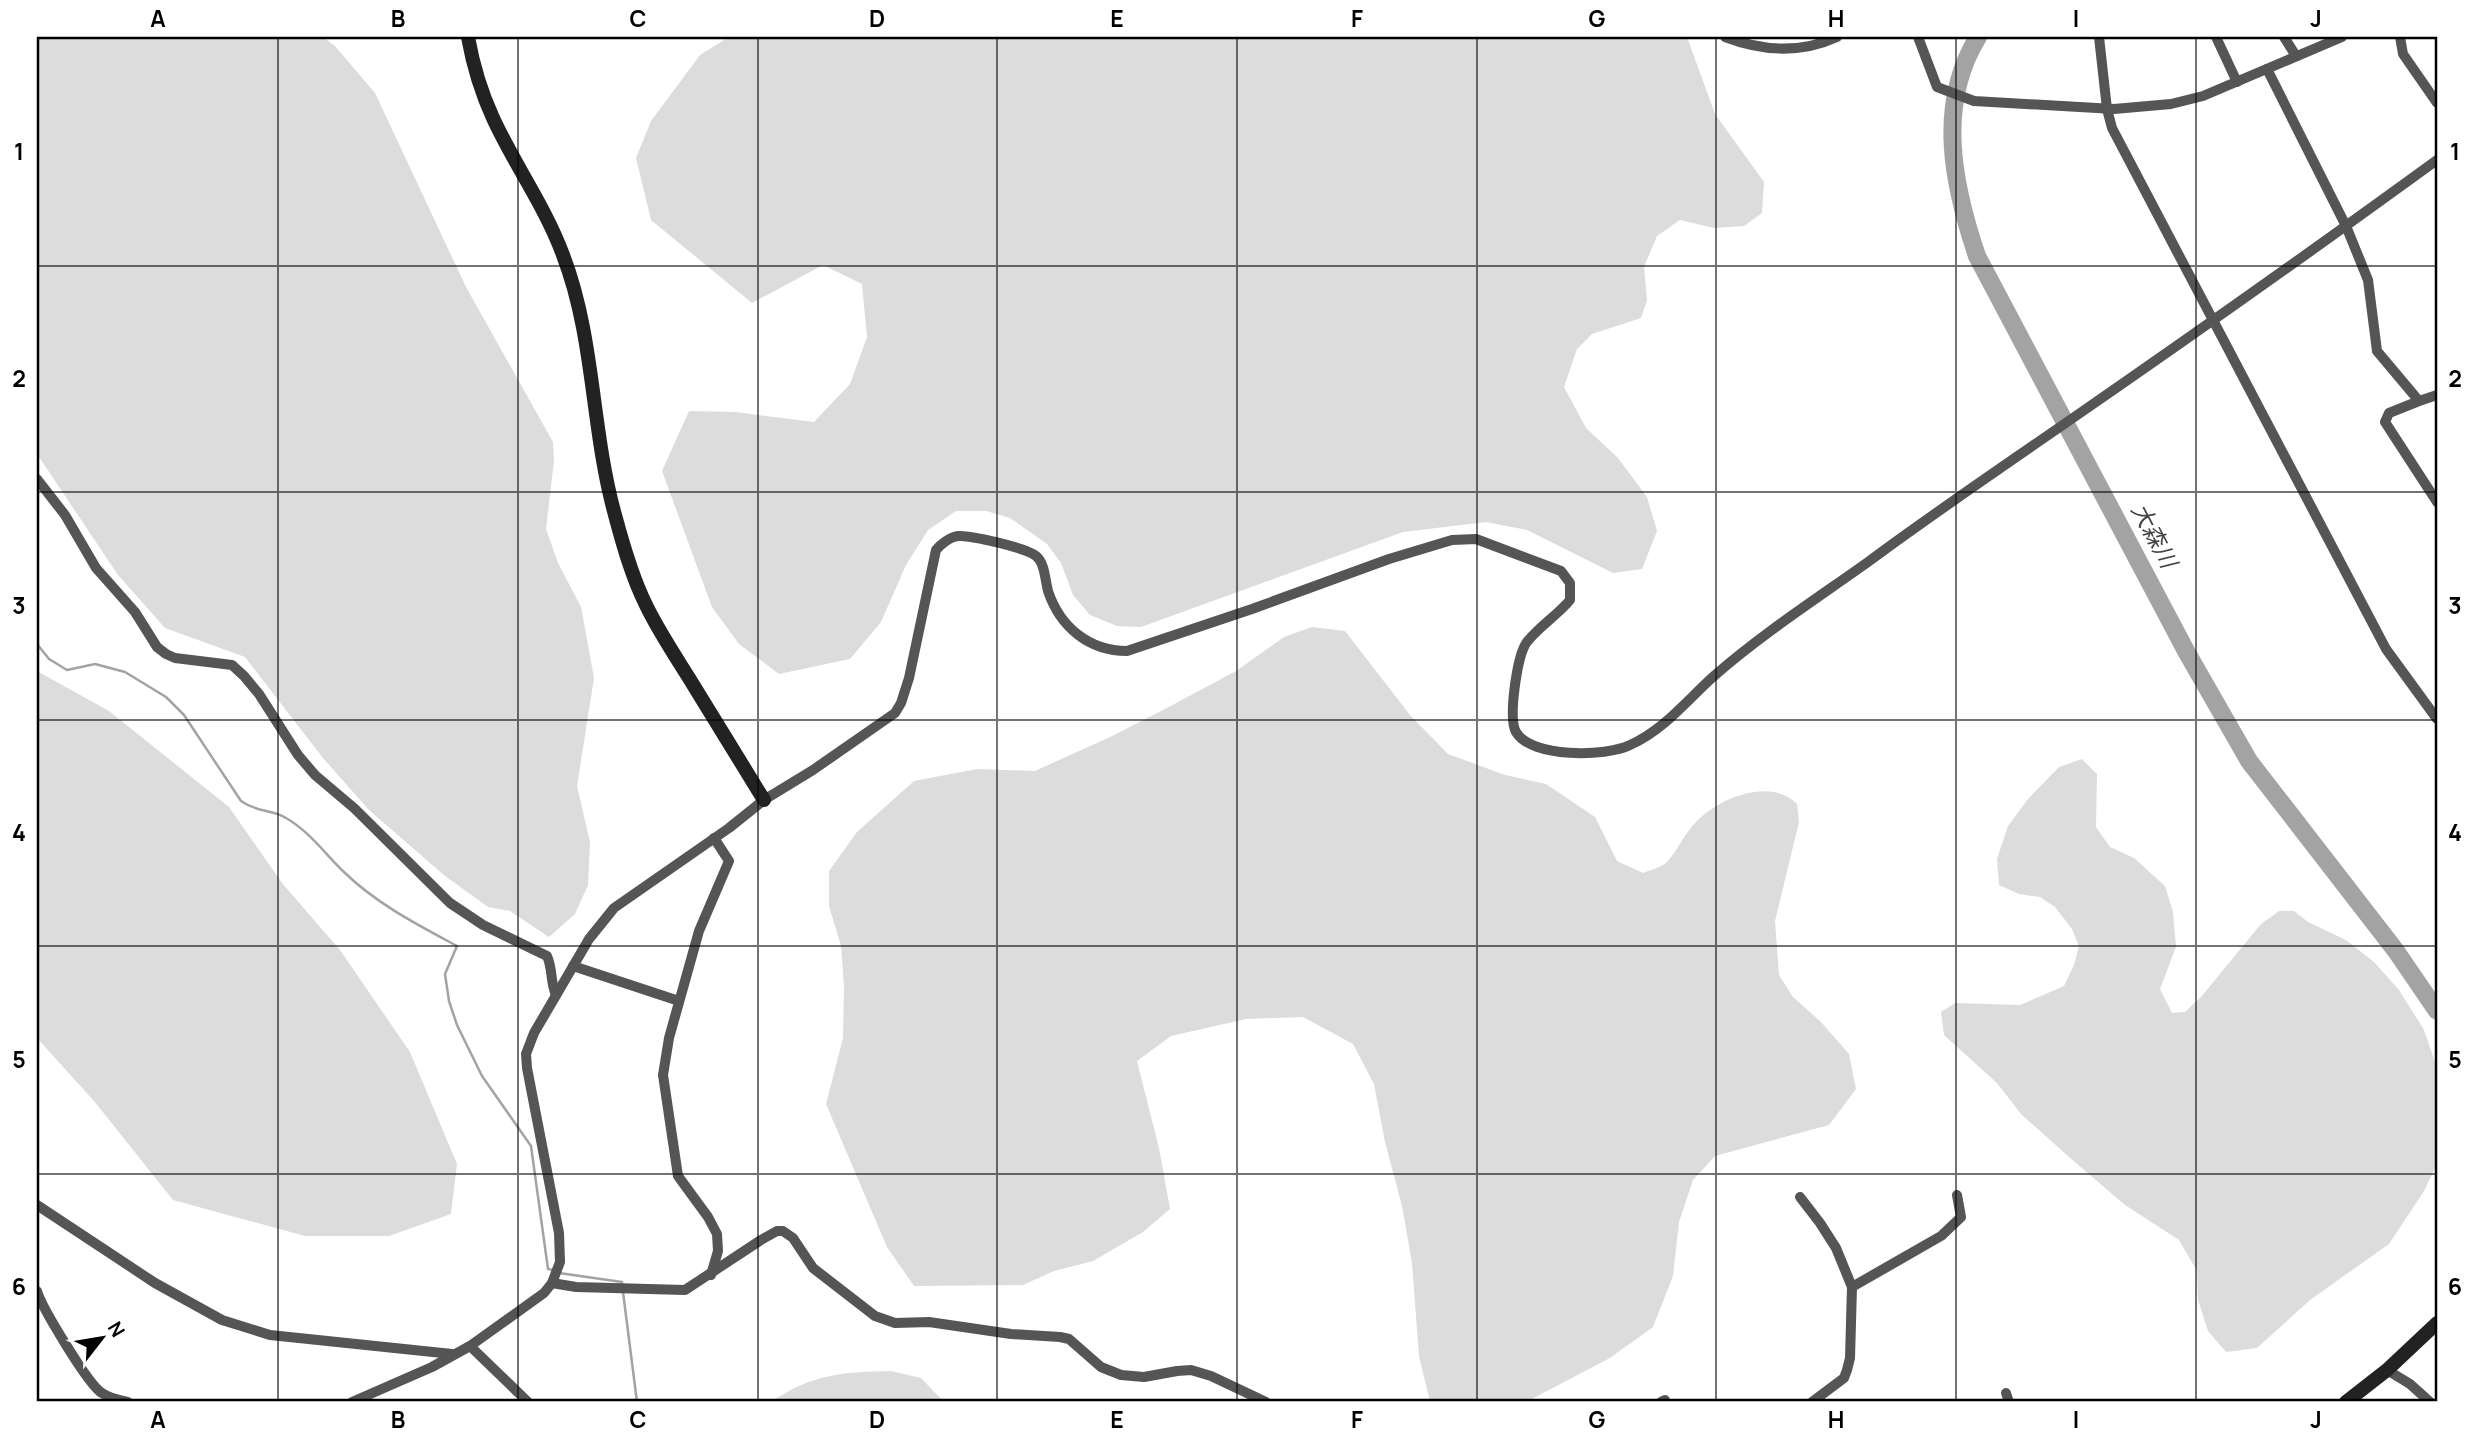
<svg xmlns="http://www.w3.org/2000/svg" width="2474" height="1439" font-family="Manrope,'Noto Sans JP',sans-serif">
	<rect width="100%" height="100%" fill="#fff"/>
	<g fill="#dcdcdc">
		<polygon points="37,37 323,37 335,46 375,93 466,287 553,442 554,461 546,529 558,563 581,607 594,678 577,786 590,842 588,885 575,914 549,937 510,911 488,907 445,876 369,810 323,758 245,657 165,628 118,575 37,454"/>
		<polygon points="729,37 1687,37 1715,114 1764,182 1762,213 1744,226 1714,228 1680,220 1657,236 1644,267 1647,300 1641,318 1592,334 1577,349 1564,387 1586,428 1618,458 1647,497 1657,531 1642,569 1613,573 1527,530 1486,522 1403,532 1141,627 1117,626 1090,615 1073,595 1061,563 1047,544 1010,518 986,511 956,511 928,530 906,565 881,622 850,659 779,674 739,644 712,607 662,471 689,411 735,412 814,422 850,384 867,337 862,284 823,265 752,303 651,220 636,158 651,121 700,55"/>
		<path d="M1312,627L1345,631L1410,715L1448,754L1505,775L1546,784L1595,817L1617,861L1643,873C1650,870 1661,868 1667,862C1678,850 1684,834 1696,822C1719,798 1770,777 1797,804L1799,822L1775,921L1779,975L1793,997L1821,1022L1849,1054L1856,1089L1829,1125L1715,1156L1693,1180L1679,1222L1673,1276L1653,1327L1610,1358L1526,1402H1430L1419,1356L1412,1263L1402,1206L1385,1142L1374,1084L1353,1044L1303,1017L1246,1019L1171,1036L1137,1061L1159,1148L1170,1209L1143,1232L1093,1261L1054,1271L1023,1285L914,1286L887,1247L826,1104L843,1038L844,986L841,946L829,906V871L857,832L914,781L977,769L1035,771L1110,737L1165,709L1236,671L1284,637Z"/>
		<polygon points="37,671 109,711 229,807 282,883 340,950 410,1052 457,1164 451,1214 389,1236 305,1236 173,1200 94,1101 37,1038"/>
		<polygon points="2082,759 2097,774 2096,827 2110,847 2134,858 2165,886 2173,912 2176,947 2160,989 2172,1013 2185,1012 2201,997 2261,924 2279,911 2294,911 2308,922 2346,940 2374,962 2399,990 2424,1030 2437,1068 2437,1164 2424,1191 2389,1244 2310,1300 2257,1348 2226,1352 2208,1331 2198,1300 2197,1271 2179,1240 2125,1205 2069,1157 2021,1114 1997,1083 1944,1035 1941,1012 1955,1003 2020,1005 2064,986 2074,965 2079,946 2072,929 2055,907 2040,897 2019,894 1999,885 1997,859 2008,826 2028,799 2059,767"/>
		<path d="M891,1371L921,1378L944,1402H771C811,1374 844,1372 891,1371Z"/>
	</g>
	<g fill="none" stroke-linecap="round" stroke-linejoin="round">
		<g stroke="#a3a3a3" stroke-width="2.5">
			<path d="M37,644L49,659L67,670L95,664L125,672L166,697L184,715L241,801C258,813 271,809 286,818C309,831 326,855 345,873C377,904 418,925 457,946L445,974L449,1001L457,1025L482,1076L531,1146L548,1269L553,1270"/>
			<polyline points="559,1273 622,1282 622,1286"/>
			<polyline points="623,1292 637,1402"/>
		</g>
		<path stroke="#a3a3a3" stroke-width="18" d="M1978,37C1936,105 1953,185 1977,256L2186,651L2249,761L2396,951L2437,1011"/>
		<g stroke="#555" stroke-width="10">
			<path d="M1725,37C1762,51 1800,54 1837,37"/>
			<polyline points="1918,37 1937,87 1974,101 2114,109 2171,104 2203,96 2342,37"/>
			<polyline points="2099,37 2107,109 2112,128 2386,649 2437,719"/>
			<polyline points="2216,37 2237,82"/>
			<polyline points="2284,37 2296,56"/>
			<polyline points="2400,37 2403,54 2437,103"/>
			<polyline points="2267,69 2346,226 2368,280 2377,351 2419,401 2389,413 2385,422 2437,502"/>
			<polyline points="2419,401 2437,395"/>
			<path d="M37,479L65,515L96,568L135,612L157,647L166,654L175,658L232,665L244,676L259,694L298,755L315,775L354,808L450,903L483,925L547,956C553,969 550,982 556,995"/>
			<polyline points="573,966 679,1001"/>
			<polyline points="1800,1197 1820,1223 1836,1248 1852,1287 1850,1358 1847,1370 1844,1378 1812,1402"/>
			<polyline points="37,1205 155,1283 222,1320 270,1335 452,1354"/>
			<polyline points="711,1275 718,1251 717,1234 708,1217 678,1176 663,1075 669,1038 699,931 729,861 714,838"/>
			<polyline points="552,1283 576,1287 685,1290 761,1240 777,1231 783,1231 793,1238 813,1268 875,1316 895,1323 929,1322 1011,1334 1060,1337 1069,1339 1101,1367 1121,1375 1144,1377 1177,1371 1191,1370 1211,1376 1266,1402"/>
			<polyline points="1852,1287 1941,1236 1961,1217 1957,1195"/>
			<path d="M37,1291C41,1306 89,1386 102,1393C109,1398 120,1400 128,1402"/>
			<polyline points="470,1346 528,1402"/>
			<polyline points="2387,1370 2410,1384 2430,1402"/>
			<polyline points="2006,1393 2009,1402"/>
			<path d="M352,1402L432,1367L470,1346L544,1293L552,1283L560,1262L559,1233L527,1068L526,1054L534,1033L589,939L614,908L729,828L764,800L813,770L895,713L901,703L909,678L936,550C941,544 950,537 958,536C970,535 1027,548 1036,556C1045,563 1045,580 1048,591C1060,627 1089,651 1127,651L1252,609L1389,559L1452,540L1476,539L1561,571L1570,583V600C1559,614 1532,632 1525,645C1517,660 1508,718 1516,732C1531,758 1606,757 1630,745C1664,730 1687,700 1714,676C1762,634 1816,599 1868,562C1938,510 2011,461 2083,411C2202,329 2320,245 2437,160"/>
			<polyline points="1661,1402 1665,1400"/>
		</g>
		<g stroke="#222" stroke-width="14">
			<path d="M468,37C473,65 481,92 493,118C514,164 545,206 563,255C595,338 591,429 615,515C623,545 632,577 646,605C658,630 674,654 689,678C714,719 739,759 764,800"/>
			<polyline points="2346,1402 2387,1370 2437,1323"/>
		</g>
	</g>
	<path fill="none" stroke="#000" stroke-width="2" stroke-opacity="0.55" d="M278,37V1402M518,37V1402M758,37V1402M997,37V1402M1237,37V1402M1477,37V1402M1716,37V1402M1956,37V1402M2196,37V1402M37,266H2437M37,492H2437M37,720H2437M37,946H2437M37,1174H2437"/>
	<g text-anchor="middle" dominant-baseline="central" stroke-width="7" stroke-linejoin="round" paint-order="stroke">
		<g font-size="23" font-style="italic" fill="#444" stroke="#fff">
			<text transform="translate(2155 535) rotate(62)">大森川</text>
		</g>
	</g>
	<rect width="2474" height="1439" fill="none" stroke="#ffffff" stroke-width="77"/>
	<g transform="translate(102 1338) rotate(59)" stroke="#ffffff" stroke-width="5" paint-order="stroke">
	<path d="M0-5L12 26L0 18L-12 26Z" fill="#000000"/>
	<text y="-10" font-size="19" font-weight="bold" text-anchor="middle" fill="#000000">N</text>
	</g>
	<rect x="38" y="38" width="2398" height="1362" fill="none" stroke="#000" stroke-width="2.5"/>
	<g font-size="23" text-anchor="middle" font-weight="bold" fill="#000">
		<text x="158" y="27">A</text>
		<text x="398" y="27">B</text>
		<text x="638" y="27">C</text>
		<text x="877" y="27">D</text>
		<text x="1117" y="27">E</text>
		<text x="1357" y="27">F</text>
		<text x="1597" y="27">G</text>
		<text x="1836" y="27">H</text>
		<text x="2076" y="27">I</text>
		<text x="2316" y="27">J</text>
		<text x="19" y="160">1</text>
		<text x="2455" y="160">1</text>
		<text x="19" y="387">2</text>
		<text x="2455" y="387">2</text>
		<text x="19" y="614">3</text>
		<text x="2455" y="614">3</text>
		<text x="19" y="841">4</text>
		<text x="2455" y="841">4</text>
		<text x="19" y="1068">5</text>
		<text x="2455" y="1068">5</text>
		<text x="19" y="1295">6</text>
		<text x="2455" y="1295">6</text>
		<text x="158" y="1428">A</text>
		<text x="398" y="1428">B</text>
		<text x="638" y="1428">C</text>
		<text x="877" y="1428">D</text>
		<text x="1117" y="1428">E</text>
		<text x="1357" y="1428">F</text>
		<text x="1597" y="1428">G</text>
		<text x="1836" y="1428">H</text>
		<text x="2076" y="1428">I</text>
		<text x="2316" y="1428">J</text>
	</g>
</svg>
